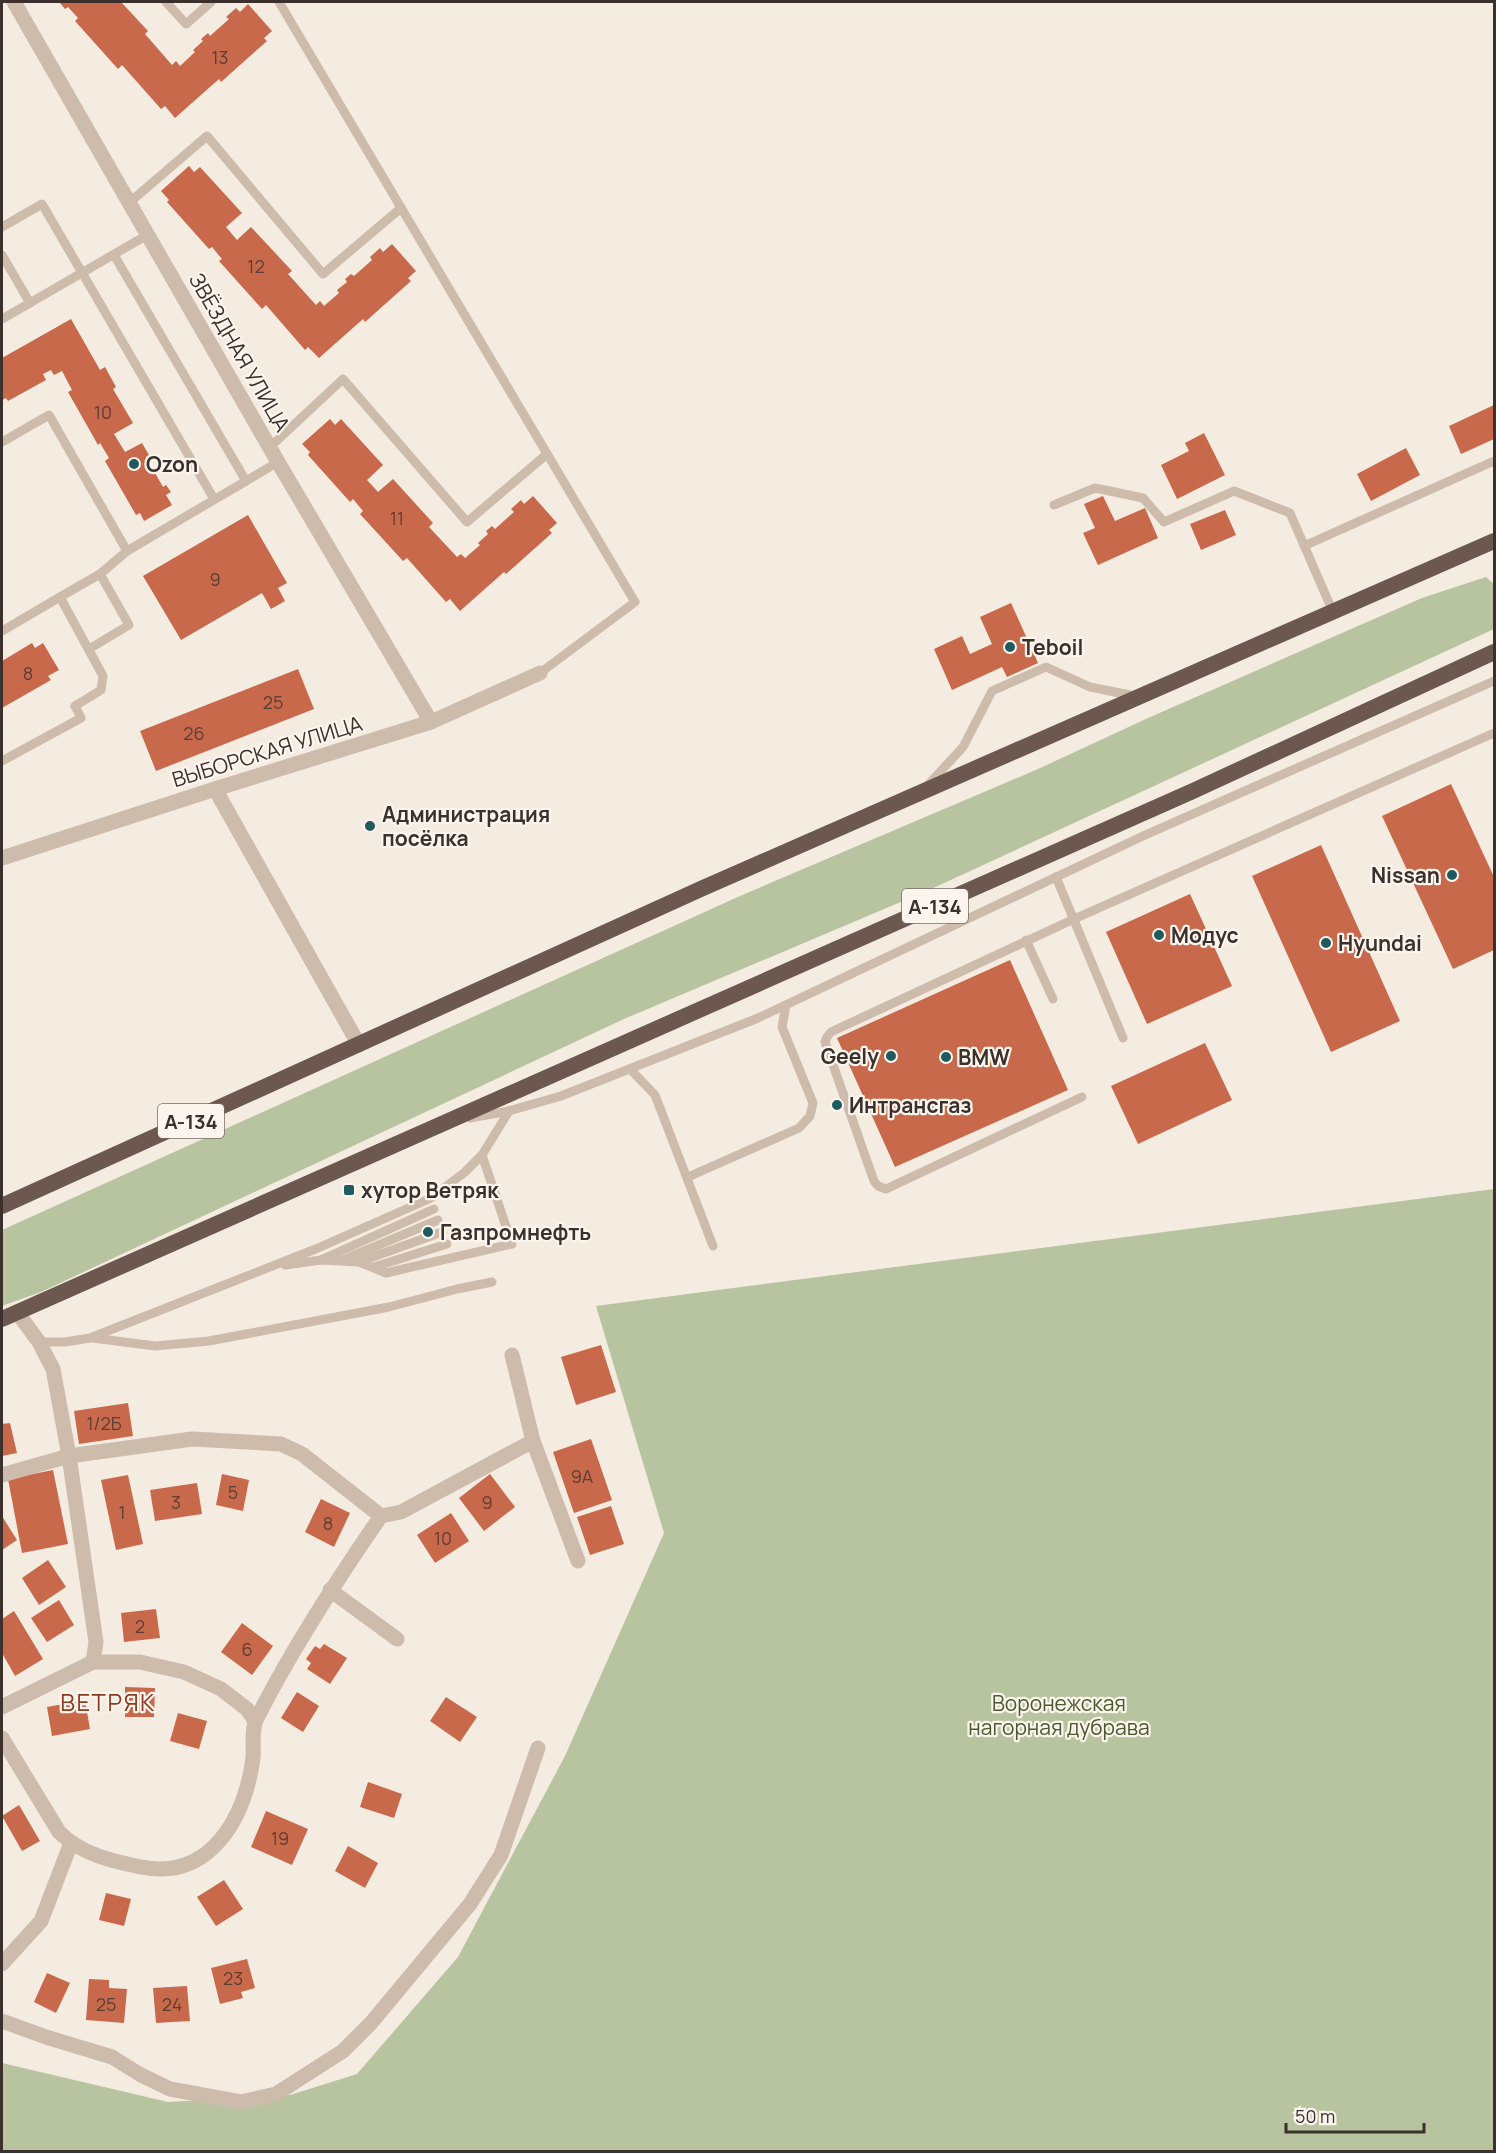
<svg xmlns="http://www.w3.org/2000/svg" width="1496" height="2153" font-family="Manrope,sans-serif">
	<rect width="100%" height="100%" fill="#f4ebe1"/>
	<g fill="#b8c4a0">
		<polygon points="1486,577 1494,584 1494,629 929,890 624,1019 41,1292 2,1306 2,1230 740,896 1038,769 1148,718 1422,598"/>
		<polygon points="1494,1189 1494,2151 2,2152 2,2063 168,2102 290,2095 357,2074 458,1957 565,1756 664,1533 596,1306"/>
	</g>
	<g fill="#c8694b">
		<polygon points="59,2 121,2 148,31 145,34 172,65 176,61 180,66 195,52 193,50 203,41 201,39 208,33 210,36 229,19 226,17 236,8 240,12 248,4 272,31 264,38 267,41 221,82 219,79 175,118 165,106 161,109 122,65 118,69 75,21 78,18 68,7 65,9"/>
		<polygon points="189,166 194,172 200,167 242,213 226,227 237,240 251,227 292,271 288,274 316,305 320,301 324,306 339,293 337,290 347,282 345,279 351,274 354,276 372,260 370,257 380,248 383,252 392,244 416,271 408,278 411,281 365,322 363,319 319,358 308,347 305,350 266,305 262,309 219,261 222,259 212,247 209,249 167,202 169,200 161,191"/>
		<polygon points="71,319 100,370 105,367 116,387 113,389 133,423 114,434 125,452 142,443 149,455 146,457 163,487 166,485 171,492 166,495 172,505 144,521 140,513 136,515 105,461 109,458 100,443 98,445 68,392 72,390 62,371 54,375 51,370 43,374 46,380 8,401 6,398 2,400 2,358"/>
		<polygon points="1494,405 1494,439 1461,454 1449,426"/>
		<polygon points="330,419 335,425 341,419 383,465 367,480 378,492 393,479 433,523 429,527 457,557 461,554 465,558 480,545 478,543 488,534 486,531 492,526 495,529 514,512 511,509 521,500 524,504 533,496 557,523 549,530 552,533 506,574 504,572 460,611 450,599 446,602 407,558 403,561 360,514 363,511 353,499 350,502 308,455 310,452 302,444"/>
		<polygon points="1204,433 1225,475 1177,499 1161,465 1189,451 1185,443"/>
		<polygon points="1406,448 1420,475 1371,501 1357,474"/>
		<polygon points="1103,496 1115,521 1145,508 1158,538 1098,565 1083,533 1095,528 1084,504"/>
		<polygon points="1225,510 1236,535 1201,550 1190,524"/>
		<polygon points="248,515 287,583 278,588 285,601 271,609 262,593 181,640 143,576"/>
		<polygon points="1011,603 1038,663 1007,677 1002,667 952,690 934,649 962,636 970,654 992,644 980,617"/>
		<polygon points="32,643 35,648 43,643 59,670 48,676 51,680 2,708 2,661"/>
		<polygon points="298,669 314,709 156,771 140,731"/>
		<polygon points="1451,784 1494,877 1494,950 1453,969 1382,816"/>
		<polygon points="1321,845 1400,1021 1331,1052 1252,876"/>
		<polygon points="1190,894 1232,986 1147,1024 1106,932"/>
		<polygon points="1010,960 1068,1090 895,1167 837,1038"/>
		<polygon points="1205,1043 1232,1100 1138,1144 1111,1086"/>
		<polygon points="601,1345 616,1392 576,1405 561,1357"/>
		<polygon points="128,1403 133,1436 79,1444 74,1411"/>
		<polygon points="10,1423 17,1453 2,1456 2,1424"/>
		<polygon points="591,1439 612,1500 574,1513 553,1452"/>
		<polygon points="53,1470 68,1544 22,1553 8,1479"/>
		<polygon points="222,1474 249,1480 243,1511 216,1505"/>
		<polygon points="490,1474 515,1507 484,1531 459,1498"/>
		<polygon points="128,1475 143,1544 116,1550 101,1480"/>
		<polygon points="197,1483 202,1514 155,1521 150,1490"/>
		<polygon points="321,1499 350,1513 334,1547 305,1532"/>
		<polygon points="611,1506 624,1544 590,1555 577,1517"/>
		<polygon points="451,1513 469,1541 435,1563 417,1535"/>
		<polygon points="2,1516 17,1540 2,1550"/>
		<polygon points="48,1560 66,1587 39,1605 22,1578"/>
		<polygon points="59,1600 74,1625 47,1642 31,1618"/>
		<polygon points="156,1609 160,1638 124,1642 121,1613"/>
		<polygon points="14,1611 43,1659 15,1676 2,1653 2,1619"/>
		<polygon points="242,1623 273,1646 252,1675 221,1652"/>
		<polygon points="324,1644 347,1658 330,1684 307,1669 311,1663 306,1659 315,1646 320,1649"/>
		<polygon points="125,1687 155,1688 154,1717 125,1717"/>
		<polygon points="297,1692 319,1706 303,1732 281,1718"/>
		<polygon points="446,1697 477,1717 460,1742 430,1721"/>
		<polygon points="85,1700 90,1729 52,1736 47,1707"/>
		<polygon points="178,1713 207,1721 199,1749 170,1741"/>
		<polygon points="368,1782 402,1794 394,1818 360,1807"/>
		<polygon points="19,1805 40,1841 22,1851 2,1816"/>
		<polygon points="266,1811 308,1829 292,1865 251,1847"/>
		<polygon points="348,1846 378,1863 365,1888 335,1871"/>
		<polygon points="224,1880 243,1909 216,1926 197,1897"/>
		<polygon points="106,1893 131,1899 124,1926 99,1920"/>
		<polygon points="247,1959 255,1988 241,1992 243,1998 220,2004 211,1968"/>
		<polygon points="47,1973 70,1983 56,2013 34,2002"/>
		<polygon points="89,1979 109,1980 109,1988 127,1989 124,2023 86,2020"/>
		<polygon points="187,1986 190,2021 156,2023 153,1988"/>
	</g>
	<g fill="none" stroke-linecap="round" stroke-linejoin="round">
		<g stroke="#cdbbac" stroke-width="9">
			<polyline points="166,2 186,24 211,2"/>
			<polyline points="279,2 635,602 540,673"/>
			<polyline points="130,202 207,136 323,274 401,208"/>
			<polyline points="2,227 42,204 214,499"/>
			<polyline points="2,255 30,303"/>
			<polyline points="2,319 149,234"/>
			<polyline points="2,442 49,415 127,551"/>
			<polyline points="270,447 343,379 467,522 547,454"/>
			<polyline points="246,481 278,462"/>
			<polyline points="1054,505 1095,488 1143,498 1164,522 1234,491 1290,513 1333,612"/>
			<polyline points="1304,546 1494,461"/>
			<polyline points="100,574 127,551 246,481 114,255"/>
			<polyline points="60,597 100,574 129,625 89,649"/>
			<polyline points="2,631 60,597 103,676 101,690 75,706 81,718 2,761"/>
			<polyline points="928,785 963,747 992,691 1046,667 1090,687 1135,696"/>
			<polyline points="1056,877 1123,1038"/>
			<polyline points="1026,940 1053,999"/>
			<polyline points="630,1069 655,1095 713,1246"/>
			<polyline points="1082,1097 886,1189 878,1186 874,1181 825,1042 827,1037 831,1032 1074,919 1494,733"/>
			<polyline points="470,1118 509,1111 561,1096 758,1018 1143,836 1494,681"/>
			<polyline points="688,1177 799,1128 810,1116 813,1103 782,1027 786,1005"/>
			<polyline points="323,1259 434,1209"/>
			<polyline points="343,1260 438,1220"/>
			<polyline points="359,1262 442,1232"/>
			<polyline points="285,1265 321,1260 341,1261 359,1262 386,1273 512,1244 482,1155"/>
			<polyline points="374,1267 447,1244"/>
			<polyline points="93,1338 155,1346 209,1341 389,1307 457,1289 492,1282"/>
			<polyline points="39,1342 65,1342 90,1338 318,1248 431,1198 465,1172 482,1155 509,1111"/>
		</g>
		<g stroke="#cdbbac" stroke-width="15">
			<polyline points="14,2 278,462 431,722"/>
			<polyline points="215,789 359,1045"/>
			<polyline points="2,858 215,789 431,722 540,673"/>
			<polyline points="17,1312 39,1342 53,1369 69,1456 96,1642 93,1662"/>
			<polyline points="533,1441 578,1561"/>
			<polyline points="2,1475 69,1456 192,1439 281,1444 302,1454 381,1516"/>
			<polyline points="330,1590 397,1639"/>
			<polyline points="2,1707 93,1662 140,1662 184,1672 221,1689 247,1709 255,1721"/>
			<path d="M2,1738L59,1832C81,1854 111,1861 141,1867C211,1881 245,1817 253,1758C254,1746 251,1729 257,1718C293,1647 336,1581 381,1516L401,1512L533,1441L512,1355"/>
			<polyline points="2,1964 41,1921 71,1843"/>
			<polyline points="2,2021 46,2037 112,2057 141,2075 170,2089 241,2102 276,2094 343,2051 371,2023 470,1904 501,1855 538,1748"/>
		</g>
		<g stroke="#6c584f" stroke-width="16">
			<polyline points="2,1206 703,888 1494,541"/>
			<polyline points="2,1319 1193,791 1494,652"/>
		</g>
	</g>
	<g fill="#1f5a5e" stroke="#fbf5ee" stroke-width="2">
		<circle cx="134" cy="464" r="6"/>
		<circle cx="1010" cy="647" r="6"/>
		<circle cx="370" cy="826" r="6"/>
		<circle cx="1452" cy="875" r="6"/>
		<circle cx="1159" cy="935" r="6"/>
		<circle cx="1326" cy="943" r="6"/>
		<circle cx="891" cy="1056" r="6"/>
		<circle cx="946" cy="1057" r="6"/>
		<circle cx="837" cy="1105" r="6"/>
		<rect x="343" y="1184" width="12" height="12" rx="3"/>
		<circle cx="428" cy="1232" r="6"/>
	</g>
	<g text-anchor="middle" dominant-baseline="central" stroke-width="4.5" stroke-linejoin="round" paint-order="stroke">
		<g font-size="18" fill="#5e3e33">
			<text x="220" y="57">13</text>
			<text x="256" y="266">12</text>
			<text x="103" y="412">10</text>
			<text x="397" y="518">11</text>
			<text x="215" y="579">9</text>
			<text x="28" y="673">8</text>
			<text x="273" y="702">25</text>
			<text x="194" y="733">26</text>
			<text x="104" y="1423">1/2Б</text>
			<text x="582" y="1476">9А</text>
			<text x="233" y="1492">5</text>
			<text x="176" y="1502">3</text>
			<text x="487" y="1502">9</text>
			<text x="122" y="1512">1</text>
			<text x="328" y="1523">8</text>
			<text x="443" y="1538">10</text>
			<text x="140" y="1626">2</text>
			<text x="247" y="1649">6</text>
			<text x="280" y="1838">19</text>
			<text x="233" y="1978">23</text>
			<text x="106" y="2004">25</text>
			<text x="172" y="2004">24</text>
		</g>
		<g fill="#fbf5ee" stroke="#756b66" stroke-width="1.5">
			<rect x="902" y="889" width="66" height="34" rx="4.5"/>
			<rect x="158" y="1104" width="66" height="34" rx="4.5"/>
		</g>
		<g font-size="20" font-weight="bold" fill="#3b302b">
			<text x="935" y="906">А-134</text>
			<text x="191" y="1121">А-134</text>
		</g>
		<g font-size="21" fill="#3b302b" stroke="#fbf5ee">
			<text transform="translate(240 352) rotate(60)">ЗВЁЗДНАЯ УЛИЦА</text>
			<text transform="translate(267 751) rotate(-17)">ВЫБОРСКАЯ УЛИЦА</text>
		</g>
		<g font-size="21" font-weight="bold" fill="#3b302b" stroke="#fbf5ee" text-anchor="start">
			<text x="146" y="464">Ozon</text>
			<text x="1022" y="647">Teboil</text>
			<text x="382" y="814">Администрация<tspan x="382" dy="24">посёлка</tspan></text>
			<text x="1440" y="875" text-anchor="end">Nissan</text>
			<text x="1171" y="935">Модус</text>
			<text x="1338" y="943">Hyundai</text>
			<text x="879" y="1056" text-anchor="end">Geely</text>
			<text x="958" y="1057">BMW</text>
			<text x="849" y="1105">Интрансгаз</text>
			<text x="361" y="1190">хутор Ветряк</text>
			<text x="440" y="1232">Газпромнефть</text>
		</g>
		<g font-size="21" fill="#4a5a2e" stroke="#fbf5ee">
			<text x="1059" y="1703">Воронежская<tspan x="1059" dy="24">нагорная дубрава</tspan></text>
		</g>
		<g font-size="24" letter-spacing="1.5" fill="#8c3b22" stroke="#fbf5ee">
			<text x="108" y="1701">ВЕТРЯК</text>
		</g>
	</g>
	<rect width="1496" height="2153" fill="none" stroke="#3b302b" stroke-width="6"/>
	<path d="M1286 2123v9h138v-9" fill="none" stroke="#3b302b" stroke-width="3"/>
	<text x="1295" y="2123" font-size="18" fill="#3b302b" stroke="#fbf5ee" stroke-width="4.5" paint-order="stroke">50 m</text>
</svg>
